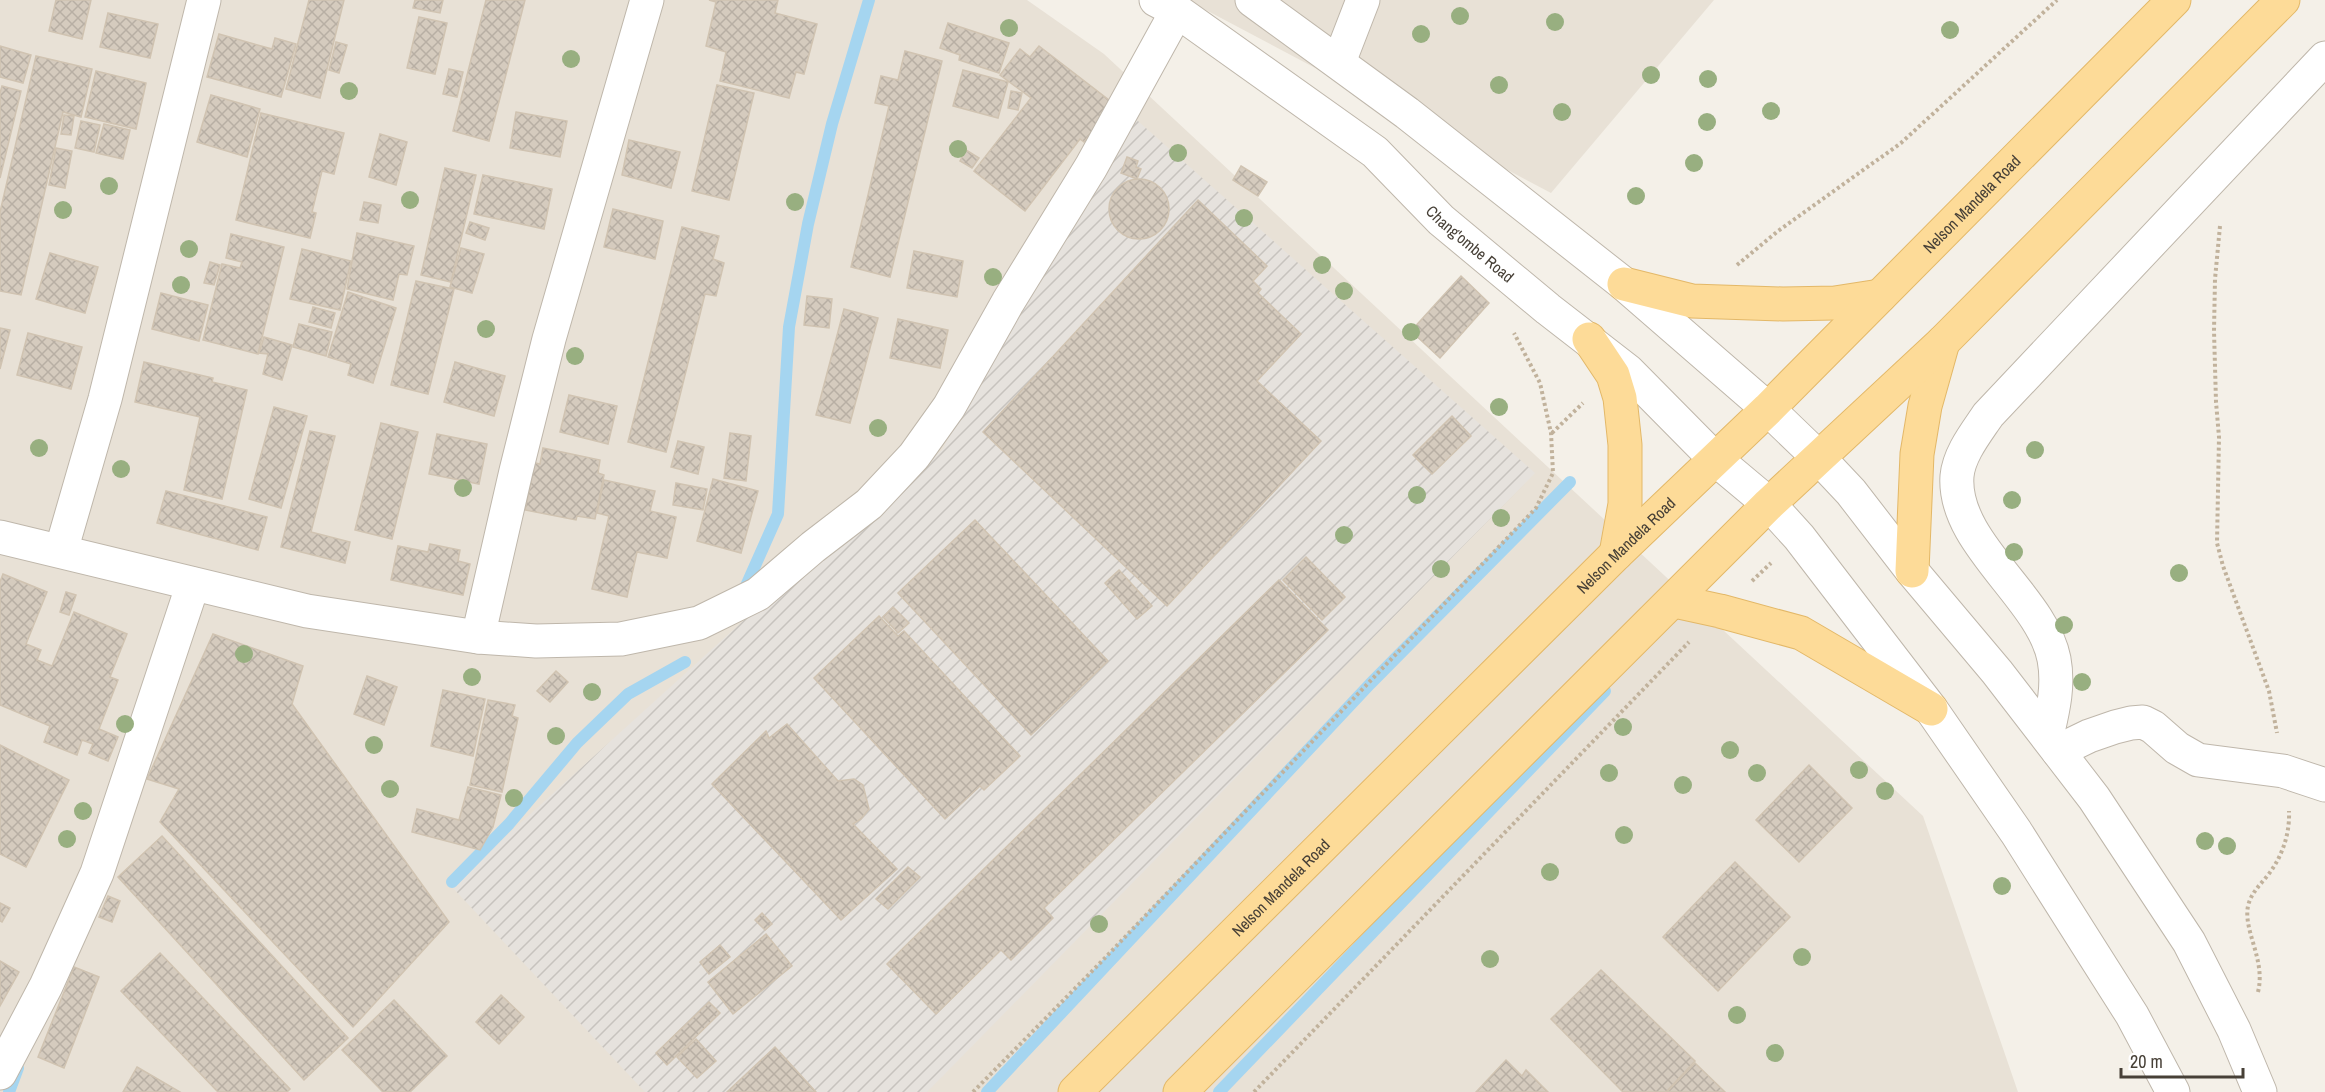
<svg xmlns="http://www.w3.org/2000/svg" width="2325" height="1092" font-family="'Archivo Narrow',sans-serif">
	<defs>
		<pattern id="industrial-furrows" width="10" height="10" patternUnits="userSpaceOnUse" patternTransform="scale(1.5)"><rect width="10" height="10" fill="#e6e2dd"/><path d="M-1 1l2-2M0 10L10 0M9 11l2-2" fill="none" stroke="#c7c3be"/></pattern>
		<pattern id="building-cross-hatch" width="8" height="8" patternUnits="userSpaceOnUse" patternTransform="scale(1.5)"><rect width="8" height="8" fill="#d5cbbe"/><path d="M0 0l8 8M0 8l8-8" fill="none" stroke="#b8afa4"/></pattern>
	</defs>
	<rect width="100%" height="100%" fill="#f4f0e8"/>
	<g fill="#e8e1d6">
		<polygon points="0,0 1027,0 1104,54 1923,816 2018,1092 0,1092"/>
		<polygon points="1187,0 1714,0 1551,193"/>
	</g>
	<polygon fill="url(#industrial-furrows)" points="1130,114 1535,473 927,1092 645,1092 451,886 765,601 858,525 943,449 998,334"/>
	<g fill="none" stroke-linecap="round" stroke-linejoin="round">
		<g stroke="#a5d5f0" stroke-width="12">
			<polyline points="742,595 778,514 789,327 808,224 832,124 869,0"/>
			<polyline points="452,882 509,824 577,743 628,694 685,662"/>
			<polyline points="9,1092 18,1068"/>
			<polyline points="987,1092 1370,684 1570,482"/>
			<polyline points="1219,1092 1605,691"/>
		</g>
	</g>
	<g fill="url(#building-cross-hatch)" stroke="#d0c3b1" stroke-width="1.5">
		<polygon points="56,0 91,0 82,39 49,31"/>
		<polygon points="309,0 344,0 320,98 286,89"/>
		<polygon points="415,0 443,0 440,13 413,8"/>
		<polygon points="486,0 525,0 489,141 453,131"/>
		<polygon points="709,0 778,0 775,13 817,24 804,74 796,72 789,98 720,81 726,52 706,46 716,2"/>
		<polygon points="108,13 158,24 150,58 100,47"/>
		<polygon points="419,17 447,23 435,74 407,68"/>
		<polygon points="948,23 1009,43 999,73 959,60 960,55 940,48"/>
		<polygon points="219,34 272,49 275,38 296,44 281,97 207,77"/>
		<polygon points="336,42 347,45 339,73 329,70"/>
		<polygon points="0,46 31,55 23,83 0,77"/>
		<polygon points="1039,46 1114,104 1084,142 1080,139 1025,211 974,171 1031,98 1000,75 1020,49 1030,57"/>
		<polygon points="905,51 942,61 890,277 851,267 889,106 875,103 881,76 898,80"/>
		<polygon points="36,56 92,69 81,117 63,112 21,295 0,291 0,212"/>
		<polygon points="449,69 463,72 457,97 443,94"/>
		<polygon points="963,70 1008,82 998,118 953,106"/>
		<polygon points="96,71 146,83 136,129 85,117"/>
		<polygon points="717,85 754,93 729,200 692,191"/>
		<polygon points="2,86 21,91 0,178 0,93"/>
		<polygon points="1011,91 1022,93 1018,110 1008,108"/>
		<polygon points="211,95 260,109 247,157 197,142"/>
		<polygon points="516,112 567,121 560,157 510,148"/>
		<polygon points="261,113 344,133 334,174 322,171 312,212 316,213 310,238 236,220"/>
		<polygon points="64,115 74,116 71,135 61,134"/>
		<polygon points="81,121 100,125 94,152 75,148"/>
		<polygon points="104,124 130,130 123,159 96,153"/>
		<polygon points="380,134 407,142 396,185 369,177"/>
		<polygon points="629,140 680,152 671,188 622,175"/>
		<polygon points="56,148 72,151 65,188 49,185"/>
		<polygon points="966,150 979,158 972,168 960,161"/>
		<polygon points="1127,157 1138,161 1136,167 1141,169 1137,179 1121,173"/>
		<polygon points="1241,166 1267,182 1258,196 1233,180"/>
		<polygon points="445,168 476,175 451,282 421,275"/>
		<polygon points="483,175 552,189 544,229 474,214"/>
		<circle cx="1139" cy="209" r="30"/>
		<polygon points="1198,200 1267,266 1253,281 1261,289 1258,293 1301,334 1257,381 1321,441 1167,606 983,432"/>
		<polygon points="364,202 381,205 378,223 360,220"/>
		<polygon points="613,209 663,221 655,259 604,247"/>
		<polygon points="470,222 489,228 485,240 466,233"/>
		<polygon points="682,227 719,236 713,259 724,263 716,296 705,294 666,452 628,442"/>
		<polygon points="357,233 414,246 407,275 399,274 393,300 347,289"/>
		<polygon points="231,234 284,247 258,354 203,340 222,264 240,268 242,262 226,258"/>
		<polygon points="461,248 484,254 472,293 450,287"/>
		<polygon points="302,249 351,261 340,310 290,299"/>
		<polygon points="914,251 963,261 957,297 907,288"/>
		<polygon points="50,253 98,267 85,313 36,299"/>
		<polygon points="210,262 220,265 214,285 204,283"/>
		<polygon points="1461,276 1489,303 1440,358 1411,331"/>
		<polygon points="416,281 454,289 428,394 391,385"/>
		<polygon points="348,292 396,308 373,383 348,375 351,364 328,357"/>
		<polygon points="161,293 208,305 199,341 152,329"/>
		<polygon points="807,296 832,299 829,328 804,325"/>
		<polygon points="313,307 335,313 331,328 309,322"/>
		<polygon points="844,309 878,318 850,423 816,415"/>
		<polygon points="898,319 948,330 940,368 890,358"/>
		<polygon points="299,324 332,332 326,356 293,347"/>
		<polygon points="0,328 10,330 0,369"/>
		<polygon points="28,333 82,347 71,389 17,375"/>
		<polygon points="264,337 292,345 282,380 263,374 268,354 259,353"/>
		<polygon points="144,362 213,378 212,382 247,390 222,499 184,490 200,417 135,402"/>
		<polygon points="455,362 505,376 494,416 444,402"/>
		<polygon points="569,395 617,406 608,444 560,432"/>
		<polygon points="274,407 307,416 281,508 249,499"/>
		<polygon points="1452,416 1471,436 1432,474 1413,455"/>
		<polygon points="381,423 418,432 392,539 355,530"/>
		<polygon points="310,431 335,436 311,532 350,542 345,563 281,547"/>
		<polygon points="730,433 751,436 746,481 724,478"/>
		<polygon points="437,434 487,444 479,484 429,474"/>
		<polygon points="678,441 704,447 698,474 671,467"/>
		<polygon points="543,448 600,460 598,473 604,475 595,519 577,516 576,520 525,510 535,463 540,464"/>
		<polygon points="713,479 758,491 741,553 697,541"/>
		<polygon points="604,480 655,491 650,511 676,517 667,558 637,552 627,597 592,589 609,516 597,513"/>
		<polygon points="676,483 707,489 703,510 673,505"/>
		<polygon points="166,491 267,517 258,550 157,523"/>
		<polygon points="975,520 1108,661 1031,735 898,593"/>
		<polygon points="430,544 460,550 458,561 470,564 463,595 391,580 398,546 428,552"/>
		<polygon points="1306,557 1345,597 1322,620 1283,580"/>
		<polygon points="1119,570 1152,606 1137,619 1105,583"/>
		<polygon points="3,574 47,592 26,644 41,650 37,660 52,666 74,612 127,634 110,677 118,680 99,729 118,737 108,761 89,753 93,744 82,740 77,755 44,742 50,726 0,705 0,582"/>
		<polygon points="1279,580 1328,630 1044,908 1053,918 1011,960 1001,950 936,1014 887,964"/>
		<polygon points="66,592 76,595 69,615 60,612"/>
		<polygon points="893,607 909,623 898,633 883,617"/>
		<polygon points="879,616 898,636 904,631 1020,756 984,790 980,786 945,819 814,678"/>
		<polygon points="213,634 303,666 292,704 449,922 353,1027 160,822 179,789 147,779"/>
		<polygon points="556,671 568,682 550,702 537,691"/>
		<polygon points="367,676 397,687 384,725 354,714"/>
		<polygon points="443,690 485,699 473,756 431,746"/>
		<polygon points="488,700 515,705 512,716 518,718 502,792 470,785"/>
		<polygon points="787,724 838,781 854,779 863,785 869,809 861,819 853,824 897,869 841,920 712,784 766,731 769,738"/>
		<polygon points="0,745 69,780 26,867 0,854"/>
		<polygon points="1809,765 1852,808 1799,862 1756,820"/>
		<polygon points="468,787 501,795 493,827 480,850 412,832 417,809 459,820"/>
		<polygon points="162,836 348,1038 304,1080 118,877"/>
		<polygon points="1735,862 1790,917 1718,991 1663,937"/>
		<polygon points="908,867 920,877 888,909 876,899"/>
		<polygon points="108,896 120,901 112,922 99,917"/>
		<polygon points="0,903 10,908 2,922 0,921"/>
		<polygon points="762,913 772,924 765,930 755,920"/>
		<polygon points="766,934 792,966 733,1014 708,982"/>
		<polygon points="720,945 730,957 709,974 700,962"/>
		<polygon points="160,953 290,1089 287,1092 218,1092 121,991"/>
		<polygon points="0,961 19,972 0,1006"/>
		<polygon points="74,967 99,977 64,1068 38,1057"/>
		<polygon points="1601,970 1695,1061 1666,1092 1623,1092 1551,1019"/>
		<polygon points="501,995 524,1017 499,1044 476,1022"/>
		<polygon points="394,1000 447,1056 410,1092 383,1092 342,1050"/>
		<polygon points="709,1002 720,1013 667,1065 656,1053"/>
		<polygon points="696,1039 716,1061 697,1078 677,1057"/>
		<polygon points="775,1047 816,1092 727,1092"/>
		<polygon points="1506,1060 1522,1076 1526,1070 1548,1092 1476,1092"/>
		<polygon points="1695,1063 1725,1092 1667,1092"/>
		<polygon points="137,1067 180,1092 123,1092"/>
	</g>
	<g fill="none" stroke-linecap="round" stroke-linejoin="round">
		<g stroke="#bfb7ab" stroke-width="35">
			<g id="minor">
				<path id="s1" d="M1156,0L1177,11L1375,152L1441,220L1548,309L1628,371L1714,458L1769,504L1799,537L1931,709L2016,832L2132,1015L2173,1092"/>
				<polyline points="1252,0 1407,113 1624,284 1768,409 1819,458 1851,492 1912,571 1997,672 2094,798 2189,942 2234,1030 2260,1092"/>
				<polyline points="1339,62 1363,0"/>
				<polyline points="0,537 307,611 478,637 536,641 621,639 699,623 758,594 813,547 869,504 914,456 949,407 1008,302 1091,167 1177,11"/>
				<polyline points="61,551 105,399 204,0"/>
				<polyline points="478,637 516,471 549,339 647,0"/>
				<path d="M2047,736C2053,710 2059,686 2054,659C2042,597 1952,543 1957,476C1959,454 1976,433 1988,415L2325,58"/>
				<polyline points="2058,751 2089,736 2115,727 2131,723 2143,722 2153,727 2177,748 2198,760 2283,771 2325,785"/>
				<polyline points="0,1073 46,986 97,873 193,584"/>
			</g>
		</g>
		<g stroke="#e3b868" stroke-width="35">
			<g id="major">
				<polyline points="1624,284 1692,301 1783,304 1835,303 1880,296"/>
				<polyline points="1589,339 1613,375 1620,398 1625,445 1625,504 1616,554"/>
				<polyline points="1912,571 1917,454 1925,406 1943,342"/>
				<polyline points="1674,601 1720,611 1801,633 1931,709"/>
				<path id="s2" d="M1075,1092L1616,554L1768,409L2174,0"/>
				<polyline points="1180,1092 1769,504 1943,342 2283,0"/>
			</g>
		</g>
		<g stroke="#c1b29c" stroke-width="4" stroke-dasharray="3 3" stroke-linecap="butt">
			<polyline points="2220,226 2215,279 2214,331 2216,402 2219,437 2217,543 2223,566 2269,691 2277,733"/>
			<polyline points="1737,265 1778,231 1901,143 2057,0"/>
			<polyline points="1552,433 1583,403"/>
			<polyline points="1752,581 1771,563"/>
			<path d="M2258,992C2266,960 2243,931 2248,906C2251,893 2260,885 2268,875C2282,857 2290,834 2289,811"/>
			<polyline points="973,1092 1102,961 1536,508 1553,473 1551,433 1540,383 1514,333"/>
			<polyline points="1254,1092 1689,642"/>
		</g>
		<use href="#minor" stroke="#fff" stroke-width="33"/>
		<use href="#major" stroke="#fddb98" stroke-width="33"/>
	</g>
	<g fill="#98af80">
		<circle cx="1460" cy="16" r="9"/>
		<circle cx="1555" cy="22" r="9"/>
		<circle cx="1009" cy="28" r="9"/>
		<circle cx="1950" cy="30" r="9"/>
		<circle cx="1421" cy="34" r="9"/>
		<circle cx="571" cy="59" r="9"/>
		<circle cx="1651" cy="75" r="9"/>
		<circle cx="1708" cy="79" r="9"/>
		<circle cx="1499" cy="85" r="9"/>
		<circle cx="349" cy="91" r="9"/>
		<circle cx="1771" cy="111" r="9"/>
		<circle cx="1562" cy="112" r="9"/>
		<circle cx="1707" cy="122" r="9"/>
		<circle cx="958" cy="149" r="9"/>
		<circle cx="1178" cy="153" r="9"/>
		<circle cx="1694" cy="163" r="9"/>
		<circle cx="109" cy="186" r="9"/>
		<circle cx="1636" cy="196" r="9"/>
		<circle cx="410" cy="200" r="9"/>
		<circle cx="795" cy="202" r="9"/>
		<circle cx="63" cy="210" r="9"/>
		<circle cx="1244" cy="218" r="9"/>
		<circle cx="189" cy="249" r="9"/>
		<circle cx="1322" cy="265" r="9"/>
		<circle cx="993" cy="277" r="9"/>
		<circle cx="181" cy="285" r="9"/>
		<circle cx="1344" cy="291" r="9"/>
		<circle cx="486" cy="329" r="9"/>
		<circle cx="1411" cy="332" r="9"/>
		<circle cx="575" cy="356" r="9"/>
		<circle cx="1499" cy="407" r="9"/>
		<circle cx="878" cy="428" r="9"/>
		<circle cx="39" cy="448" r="9"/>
		<circle cx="2035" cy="450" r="9"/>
		<circle cx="121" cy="469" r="9"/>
		<circle cx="463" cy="488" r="9"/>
		<circle cx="1417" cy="495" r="9"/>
		<circle cx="2012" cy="500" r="9"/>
		<circle cx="1501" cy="518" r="9"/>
		<circle cx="1344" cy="535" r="9"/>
		<circle cx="2014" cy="552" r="9"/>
		<circle cx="1441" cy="569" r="9"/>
		<circle cx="2179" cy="573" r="9"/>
		<circle cx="2064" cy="625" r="9"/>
		<circle cx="244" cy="654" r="9"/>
		<circle cx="472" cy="677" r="9"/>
		<circle cx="2082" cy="682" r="9"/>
		<circle cx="592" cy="692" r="9"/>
		<circle cx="125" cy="724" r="9"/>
		<circle cx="1623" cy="727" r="9"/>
		<circle cx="556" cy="736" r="9"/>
		<circle cx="374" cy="745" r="9"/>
		<circle cx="1730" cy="750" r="9"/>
		<circle cx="1859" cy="770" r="9"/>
		<circle cx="1609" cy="773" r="9"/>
		<circle cx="1757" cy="773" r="9"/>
		<circle cx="1683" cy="785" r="9"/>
		<circle cx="390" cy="789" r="9"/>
		<circle cx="1885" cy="791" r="9"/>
		<circle cx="514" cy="798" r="9"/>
		<circle cx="83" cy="811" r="9"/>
		<circle cx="1624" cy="835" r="9"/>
		<circle cx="67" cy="839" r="9"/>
		<circle cx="2205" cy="841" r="9"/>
		<circle cx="2227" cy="846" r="9"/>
		<circle cx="1550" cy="872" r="9"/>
		<circle cx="2002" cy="886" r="9"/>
		<circle cx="1099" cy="924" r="9"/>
		<circle cx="1802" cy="957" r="9"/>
		<circle cx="1490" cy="959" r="9"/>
		<circle cx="1737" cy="1015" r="9"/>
		<circle cx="1775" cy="1053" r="9"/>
	</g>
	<g text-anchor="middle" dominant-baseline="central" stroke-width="4.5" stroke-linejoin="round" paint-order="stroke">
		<g font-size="16" fill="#474037" stroke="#fff">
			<text stroke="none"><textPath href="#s2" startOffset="1262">Nelson Mandela Road</textPath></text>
			<text stroke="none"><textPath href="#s1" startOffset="399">Chang'ombe Road</textPath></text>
			<text stroke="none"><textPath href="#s2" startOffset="776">Nelson Mandela Road</textPath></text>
			<text stroke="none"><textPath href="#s2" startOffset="290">Nelson Mandela Road</textPath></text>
		</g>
	</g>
	<path d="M2121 1068v9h122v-9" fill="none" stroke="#474037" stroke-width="3"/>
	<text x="2130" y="1068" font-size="18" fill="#474037" stroke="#ffffff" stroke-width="4.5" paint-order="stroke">20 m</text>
</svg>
